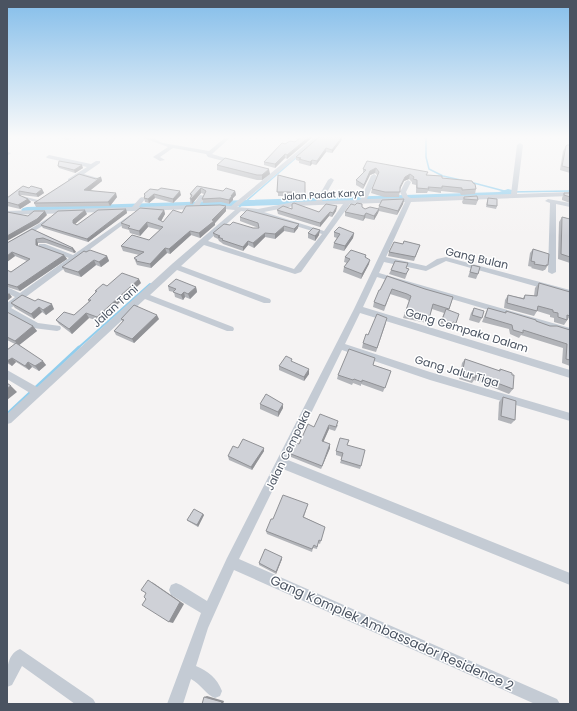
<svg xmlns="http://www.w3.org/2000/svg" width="577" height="711" font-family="Poppins,sans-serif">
	<rect width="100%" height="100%" fill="#f5f3f3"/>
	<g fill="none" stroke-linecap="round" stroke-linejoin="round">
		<g stroke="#90ceee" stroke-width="1.5">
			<polyline points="426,137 426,157 429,169 443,176 465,181"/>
			<polyline points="470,182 508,192 570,191"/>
			<polyline points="237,209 297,157"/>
		</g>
		<polyline stroke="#90ceee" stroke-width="2" points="78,348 150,284"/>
		<polyline stroke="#90ceee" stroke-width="3" points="7,414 79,347"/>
		<polygon fill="#90ceee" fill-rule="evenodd" points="508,189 512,190 513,192 512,194 500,198 27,213 23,212 21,210 23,208 27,207 499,192"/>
		<g fill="#c4cbd4" fill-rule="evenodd">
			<polygon points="58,137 68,137 71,138 68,140"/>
			<polygon points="144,137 149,137 163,143 209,151 226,137 231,137 212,154 238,162 235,164 208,157 206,154 173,148 160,157 165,160 160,161 153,157 168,147 144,138"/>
			<path d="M315,137H321L237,207L258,209L294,202L316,201L328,180L331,178L334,180L322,201L360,200L371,176L374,174L377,176L367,199L403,198L400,192L405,182L408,180L411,182L406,192L408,197L411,198L511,194L517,145L520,143L523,145L517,194L570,192V196L411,202L386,257L426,266L437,259L446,257L570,290V296L446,261L426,271L384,262L379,273L570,328V334L377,277L363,307L570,370V378L360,313L345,344L430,372L570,413V421L430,380L342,350L288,460L570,573V585L283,469L239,559L557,699L560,704H535L234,570L208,628L196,666C208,671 217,678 222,691L220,696L215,698C206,695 201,684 191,679L183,704H167L201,613L171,595L169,590L171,585L176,583L181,585L207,601L227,558L354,309L405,202L350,204L301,272L295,274L204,245L181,266L270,299L271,301L270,303H264L177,270L150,295L233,327L234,329L233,331H227L145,299L11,423L7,424V414L30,393L7,379V370L37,387L172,264L235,210L214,208L211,206L212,205L231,206ZM343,204L324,231L264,212L294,206ZM241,211L256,213L263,216L322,234L294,269L208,241Z"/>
			<polygon points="7,152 11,153 7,156"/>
			<polygon points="49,155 91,164 96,161 100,161 100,163 84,174 101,179 98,181 80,176 72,181 68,181 68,179 87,167 47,158 46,157"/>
			<polygon points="200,195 205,196 199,206 200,207 197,209 7,215 7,211 132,207 140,198 142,197 145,199 139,207 193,205"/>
			<polygon points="22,196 42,201 39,203 22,198"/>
			<polygon points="548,199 570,203 570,207 556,204 556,272 552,274 548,272 550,203 545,201"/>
			<polygon points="130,215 133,217 132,218 11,308 38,323 60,326 61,328 60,330 57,331 33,328 7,313 7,303 15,297 7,293 7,287 20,293 69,258 39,248 39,244 45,244 73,255"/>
			<polygon points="50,217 53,219 52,220 7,248 7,243"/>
			<path d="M20,649L93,699L96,704H75L22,666L12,685L7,687C7,674 5,655 20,649Z"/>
		</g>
	</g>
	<g fill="#b2b4b9">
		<polygon points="342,138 341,141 332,153 326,152 316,165 312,164 310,166 299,163 299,161 296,160 296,157"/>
		<polygon points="295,142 287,159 285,158 275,168 264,165 264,162 285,144"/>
		<polygon points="570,145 570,173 560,170 563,151 566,146"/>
		<polygon points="367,161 442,178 473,183 476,189 475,194 461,195 460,193 441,191 441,193 428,191 427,193 416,193 416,185 412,184 412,182 409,179 404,181 400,189 399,197 384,197 371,193 372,189 378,176 375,173 370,175 363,189 356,185 356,180 363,173 363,169"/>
		<polygon points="217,165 270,174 262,180 257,180 217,170"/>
		<polygon points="58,166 83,168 75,173 59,168"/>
		<polygon points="278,175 305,194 305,199 292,199 292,196 278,196"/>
		<polygon points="101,177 102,181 90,190 117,197 110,206 36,207 34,203"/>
		<polygon points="23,186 29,188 42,189 44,193 38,197 21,195 21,196 28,199 31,202 20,209 7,206 7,198"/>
		<polygon points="197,186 223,191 235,191 236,195 233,198 233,200 229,204 221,202 203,203 202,199 204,194 201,193 192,204 190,204 190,199 191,197 190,194"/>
		<polygon points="158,190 181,195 173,203 155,198 149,203 145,202 144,198 145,196 144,194"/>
		<polygon points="564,193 570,193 570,203 562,200 562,198"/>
		<polygon points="464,197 478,200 476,205 463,204 462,202"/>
		<polygon points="488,198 497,206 496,209 486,207 487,201"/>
		<polygon points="404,199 403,204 397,215 379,211 378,213 374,220 365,218 363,221 345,216 345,212 362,207 365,209 378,209 379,206"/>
		<polygon points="337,206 336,211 332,217 329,216 320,227 278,214 277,210 292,209 319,212"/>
		<polygon points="126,209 127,213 88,242 43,228 41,225 87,214 75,224 77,225"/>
		<polygon points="164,210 165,214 161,221 163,222 182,213 226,211 215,223 215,225 200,238 191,235 170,254 167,253 151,268 137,265 134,258 139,255 123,251 121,246 149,240 160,230 148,227 140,236 130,233 129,230 122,228 121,223"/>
		<polygon points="240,217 298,228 294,233 284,231 275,239 265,237 254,248 248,245 243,251 223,244 222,243 219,241 218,239 214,237 213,233 259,228 240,221"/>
		<polygon points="562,217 570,219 570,263 558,259 559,222"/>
		<polygon points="32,229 73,248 76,252 74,253 46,243 38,243 38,246 64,255 67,259 20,291 7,287 7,270 11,272 27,261 15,256 7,262 7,243"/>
		<polygon points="334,232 354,233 353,238 344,251 333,248 334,243 337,238 334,237"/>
		<polygon points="308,233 319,235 315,241 308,238"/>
		<polygon points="403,244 420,245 414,261 388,256 389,252"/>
		<polygon points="533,249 548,265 545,270 544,270 543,271 531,268 532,267 528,266 530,253"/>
		<polygon points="86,252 107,256 109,261 101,267 96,265 81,277 65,272 62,267"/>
		<polygon points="366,255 366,258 369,264 361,279 343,272 344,267 347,263 344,262 345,257"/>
		<polygon points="472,265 478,274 476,279 468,277"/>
		<polygon points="407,268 407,274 405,279 389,274 391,270"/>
		<polygon points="387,276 425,289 453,297 449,310 456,323 453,328 451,327 450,329 439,325 444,313 432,309 427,323 403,318 409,301 406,299 390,294 384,311 373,307 374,302"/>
		<polygon points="141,283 99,321 89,318 72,334 59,324 56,320 74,315 89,302 88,300 96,292 95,291 107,286"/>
		<polygon points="539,283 570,316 564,325 554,322 554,318 550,317 550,315 537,311 534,316 504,308 505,300 508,295 523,298 525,295 534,296 535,288"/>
		<polygon points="168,286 196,287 197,292 190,299 185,297 183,300 175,297 174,292 169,291"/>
		<polygon points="11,303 54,309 46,315 42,312 34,319 15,308"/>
		<polygon points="474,308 482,318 479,323 469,320 471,313"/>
		<polygon points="488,308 505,313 506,311 550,326 570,330 570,366 562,363 563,348 521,335 519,338 510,334 509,329 482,322 486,312"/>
		<polygon points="7,312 33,326 37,331 19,345 46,365 39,371 32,367 29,370 16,362 12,366 7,363 7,350 15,344 7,340"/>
		<polygon points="121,319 159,319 134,343 116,335 114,331 123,322"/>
		<polygon points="386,323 376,352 362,348 363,343 368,335"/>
		<polygon points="375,358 373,365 391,371 383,392 361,384 361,386 353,383 352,385 337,379 338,375"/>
		<polygon points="465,359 499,371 500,369 512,375 513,389 509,394 474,380 472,383 459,379 462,363"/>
		<polygon points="279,366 309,374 304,381 279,370"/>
		<polygon points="503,397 515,420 511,424 498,420 499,402"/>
		<polygon points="260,404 283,408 278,417 260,409"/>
		<polygon points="338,425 335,431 329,429 323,442 330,444 330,448 321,469 291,457 291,454 299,444 314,427"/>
		<polygon points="347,445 361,466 360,469 340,463 342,457 336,455 336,451"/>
		<polygon points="238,448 264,451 252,470 229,460 228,456"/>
		<polygon points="308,504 307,507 304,517 325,527 320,544 318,543 317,549 313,548 312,552 267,534 266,531 273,519"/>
		<polygon points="203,514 204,515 198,527 188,521 187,520"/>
		<polygon points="282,559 276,574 259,565 259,563"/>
	</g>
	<g fill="#919296">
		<polygon points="309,137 313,137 287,159 287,155"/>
		<polygon points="340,137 343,137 342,138 341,141 332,153 332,150"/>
		<polygon points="326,148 326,152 316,165 317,161"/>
		<polygon points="285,154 285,158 275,168 275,164"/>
		<polygon points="312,160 312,164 310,166 310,162"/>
		<polygon points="82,165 83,168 75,173 74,170"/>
		<polygon points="376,168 375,173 370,175 363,189 364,185 370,171"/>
		<polygon points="269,169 270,174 262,180 262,175"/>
		<polygon points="410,174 409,179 404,181 399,191 400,187 405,177"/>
		<polygon points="101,177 102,181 86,194 84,190"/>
		<polygon points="201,188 201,193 192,204 191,199"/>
		<polygon points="42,189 44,193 38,197 36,194"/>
		<polygon points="180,191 181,195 173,203 173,199"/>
		<polygon points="235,191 236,195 233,198 233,200 229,204 229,200 231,196"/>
		<polygon points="116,193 117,197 110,206 108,202"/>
		<polygon points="154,194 155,198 149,203 148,199"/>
		<polygon points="28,199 31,202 20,209 18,205"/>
		<polygon points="404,199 403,204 397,215 398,211"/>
		<polygon points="226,206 226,211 215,223 215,225 200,238 199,233"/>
		<polygon points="337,206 336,211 332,217 333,213"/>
		<polygon points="126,209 127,213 88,242 87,239"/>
		<polygon points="379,209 378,213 374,220 374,216"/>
		<polygon points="85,210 87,214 75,224 73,223 73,220"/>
		<polygon points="164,210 165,214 160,223 158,219"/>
		<polygon points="45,211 47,215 39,223 7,241 7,236"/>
		<polygon points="330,212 329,216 320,227 320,223"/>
		<polygon points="366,213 365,218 363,221 364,216"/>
		<polygon points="147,222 148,227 140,236 139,231"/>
		<polygon points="299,224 298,228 294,233 294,229"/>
		<polygon points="284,226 284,231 275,239 275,234"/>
		<polygon points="320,230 319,235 315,241 315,236"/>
		<polygon points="190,231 191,235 170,254 169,249"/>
		<polygon points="265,233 265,237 254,248 253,243"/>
		<polygon points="354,233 353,238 344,251 345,246"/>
		<polygon points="36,239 38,243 38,249 36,245"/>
		<polygon points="248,241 248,245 243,251 243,247"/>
		<polygon points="73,248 76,252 74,253 72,249"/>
		<polygon points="165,248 167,253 151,268 150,264"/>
		<polygon points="12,252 15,256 7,262 7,256"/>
		<polygon points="64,255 67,259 20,291 17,287"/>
		<polygon points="107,256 109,261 101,267 99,262"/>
		<polygon points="94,260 96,265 81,277 78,272"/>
		<polygon points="370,260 369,264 361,279 362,274"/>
		<polygon points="139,279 141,283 99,321 97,317"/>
		<polygon points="196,287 197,292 190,299 188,294"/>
		<polygon points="184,292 185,297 183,300 181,295"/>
		<polygon points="9,293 12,297 7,301 7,295"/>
		<polygon points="52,304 54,309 46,315 43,310"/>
		<polygon points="39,307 42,312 34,319 31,314"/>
		<polygon points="86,313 89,318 72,334 69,329"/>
		<polygon points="157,315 159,319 134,343 132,339"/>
		<polygon points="33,326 37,331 18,346 15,341"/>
		<polygon points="12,358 16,362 12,366 7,361"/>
		<polygon points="43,361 46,365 39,371 35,366"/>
		<polygon points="28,362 32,367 29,370 25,366"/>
		<polygon points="309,369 309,374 304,381 304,377"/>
		<polygon points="11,386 17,392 7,400 7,388"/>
		<polygon points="283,404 283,408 278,417 278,412"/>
		<polygon points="329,425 329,429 322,445 322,441"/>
		<polygon points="330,444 330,448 321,469 322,466"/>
		<polygon points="264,448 264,451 252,470 251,467"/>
		<polygon points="203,514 204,515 198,527 197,525"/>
		<polygon points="282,557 282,559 276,574 276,572"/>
		<polygon points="152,582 184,604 173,623 169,622"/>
		<polygon points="207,696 224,701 223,704 221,704 204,697"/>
	</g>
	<g fill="#cfd1d7" stroke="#919296">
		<polygon points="301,137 309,137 287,155 285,154 275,164 264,162 282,143 285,144 290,141 295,142"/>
		<polygon points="319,137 342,137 332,150 326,148 317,161 312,160 310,162 299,159 301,158 296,157"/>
		<polygon points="567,145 570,145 570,168 562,166 566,146"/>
		<polygon points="225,158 269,169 262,175 257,175 217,165"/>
		<polygon points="59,161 82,165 74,170 58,166"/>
		<polygon points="367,161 428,172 426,175 442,176 442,178 472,181 473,183 475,184 476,189 462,190 462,188 442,186 442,188 428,187 429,189 417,188 417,180 413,179 414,177 410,174 405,177 400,187 400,192 385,192 372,189 379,172 376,168 370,171 364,185 356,180 366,170 363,169"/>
		<polygon points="79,174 96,179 101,177 84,190 116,193 108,202 34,203"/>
		<polygon points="278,175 305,182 305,194 292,194 292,192 277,192"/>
		<polygon points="23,186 29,188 31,186 42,189 36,194 19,191 19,195 28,199 18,205 7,202 7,198"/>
		<polygon points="197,186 223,191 226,188 235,191 231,196 232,196 229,200 220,198 202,199 206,191 201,188 191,199 190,199 192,195 190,194"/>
		<polygon points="161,188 180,191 173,199 154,194 148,199 144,198 145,195 144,194 150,189 158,190"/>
		<polygon points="564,193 570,193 570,197 564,195"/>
		<polygon points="477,196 478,200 464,199 464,197"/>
		<polygon points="488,198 497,199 497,206 487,205"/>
		<polygon points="404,199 398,211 379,206 382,200"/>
		<polygon points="294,203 319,212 326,204 337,206 333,213 330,212 320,223 277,210 283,206 292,209 292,204"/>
		<polygon points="357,203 362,204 362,207 365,209 370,207 379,209 374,216 366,213 364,216 345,212 351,204 355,205"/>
		<polygon points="220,205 226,206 212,220 214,221 199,233 190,231 169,249 165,248 150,264 136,261 137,260 134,258 144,252 121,246 132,235 149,240 163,227 147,222 139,231 128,228 130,226 121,223 140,208 164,210 158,219 163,222 173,210 182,213 186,206"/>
		<polygon points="126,209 87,239 41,225 58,211 85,210 73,220 73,223 77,225 98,210"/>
		<polygon points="247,210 299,224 294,229 284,226 275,234 265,233 253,243 248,241 243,247 222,240 223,239 218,237 220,236 213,233 224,224 230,225 233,222 253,228 259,228 258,223 240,217"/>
		<polygon points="34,211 45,211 37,219 7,236 7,212 28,216"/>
		<polygon points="562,217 570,219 570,257 561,254"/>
		<polygon points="339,227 354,233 345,246 334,243 340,234 334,232"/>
		<polygon points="313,228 320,230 315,236 308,233"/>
		<polygon points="32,229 73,248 72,249 43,238 36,239 36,245 64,255 17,287 7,284 7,270 11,272 30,259 12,252 7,256 7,243"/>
		<polygon points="404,241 420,245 415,257 389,252 394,242 403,244"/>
		<polygon points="533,249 549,254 548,265 546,265 546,266 534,264 535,262 531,261"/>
		<polygon points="90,250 107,256 99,262 94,260 78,272 62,267 84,251 86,252"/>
		<polygon points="351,250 366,255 365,257 370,260 362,274 344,267 350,259 345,257"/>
		<polygon points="395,261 408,263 406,268 409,269 406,274 391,270"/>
		<polygon points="472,265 480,267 478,274 470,272"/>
		<polygon points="122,273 139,279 97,317 86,313 69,329 56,320 64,312 74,315 91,300 88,300 97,291 95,291 103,284 107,286"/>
		<polygon points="387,276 425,289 453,297 449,309 433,304 429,319 405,313 411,296 407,294 392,289 385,306 374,302 379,290 380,290"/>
		<polygon points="176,279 196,287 188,294 184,292 181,295 173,292 176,289 168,286"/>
		<polygon points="539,283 570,292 570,316 567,315 567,320 558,317 558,313 553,312 553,310 538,306 537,311 507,303 508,295 524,299 525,295 537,296"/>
		<polygon points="22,295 35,301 38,299 52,304 43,310 39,307 31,314 11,303"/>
		<polygon points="134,305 157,315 132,339 114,331 124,320 121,319"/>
		<polygon points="474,308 484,311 482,318 472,315"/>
		<polygon points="488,308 506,313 506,311 536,320 536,321 550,326 557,326 570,330 570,360 566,359 567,344 523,330 523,333 513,330 512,325 485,317"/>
		<polygon points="446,309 459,314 456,323 453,322 452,324 442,320"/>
		<polygon points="7,312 33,326 15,341 7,337"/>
		<polygon points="377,314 387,318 377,348 363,343 366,334 368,335"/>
		<polygon points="16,343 43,361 35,366 28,362 25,366 12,358 7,361 7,350"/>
		<polygon points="349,349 375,358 373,365 391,371 385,388 362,380 362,382 354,379 353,380 338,375"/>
		<polygon points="286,356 292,359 291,361 309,369 304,377 279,366"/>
		<polygon points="465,359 500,371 500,369 512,373 512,375 514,375 513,389 476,375 475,378 462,374"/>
		<polygon points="7,383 11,386 7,388"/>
		<polygon points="266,394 283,404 278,412 260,404"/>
		<polygon points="503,397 516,401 515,420 501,416"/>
		<polygon points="320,414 338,421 336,427 329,425 322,441 330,444 322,466 291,454 296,443 299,444 308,424 314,427"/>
		<polygon points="340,438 349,440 347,445 365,450 361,466 341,460 343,453 336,451"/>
		<polygon points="243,439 264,448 251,467 228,456 233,446 238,448"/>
		<polygon points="283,495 308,504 303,517 325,527 321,541 319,540 317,547 314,545 312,549 266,531 271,519 273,519"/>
		<polygon points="194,509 203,514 197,525 187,520"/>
		<polygon points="265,549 282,557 276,572 259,563"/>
		<polygon points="148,580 180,602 169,622 142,605 146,599 144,597 146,593 141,590"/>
		<polygon points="204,697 222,702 221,704 202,704"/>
	</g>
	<linearGradient id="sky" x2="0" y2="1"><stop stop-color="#85beea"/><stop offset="0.58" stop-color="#fafafa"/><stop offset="1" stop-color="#fafafa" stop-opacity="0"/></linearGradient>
	<rect width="577" height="236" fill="url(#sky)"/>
	<g text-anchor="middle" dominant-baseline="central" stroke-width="3" stroke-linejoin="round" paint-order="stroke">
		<g font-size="9" fill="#4a5361" stroke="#fff">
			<text transform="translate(323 195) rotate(-3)">Jalan Padat Karya</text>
		</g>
		<g font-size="11" fill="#4a5361" stroke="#fff">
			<text transform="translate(477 258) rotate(13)">Gang Bulan</text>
			<text transform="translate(115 306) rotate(-42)">Jalan Tani</text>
			<text transform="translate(467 330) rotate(17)">Gang Cempaka Dalam</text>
			<text transform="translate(457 371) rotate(16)">Gang Jalur Tiga</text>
			<text transform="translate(288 450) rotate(-64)">Jalan Cempaka</text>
		</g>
		<g font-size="13" fill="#4a5361" stroke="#fff">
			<text transform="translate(392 633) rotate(24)">Gang Komplek Ambassador Residence 2</text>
		</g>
	</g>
	<rect width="577" height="711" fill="none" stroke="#4a5361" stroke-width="16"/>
</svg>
